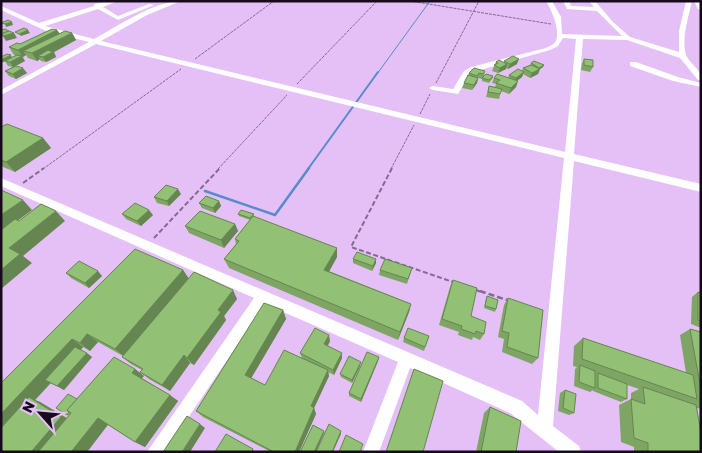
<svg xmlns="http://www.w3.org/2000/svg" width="702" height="453" font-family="'Golos Text',sans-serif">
	<rect width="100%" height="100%" fill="#e4c0f7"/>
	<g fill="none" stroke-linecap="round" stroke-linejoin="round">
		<polyline stroke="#568bcc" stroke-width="1" points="377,74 430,1"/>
		<polyline stroke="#568bcc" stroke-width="2" points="308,169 378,72"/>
		<polyline stroke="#568bcc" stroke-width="2.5" points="205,191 275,215 309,168"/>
		<g stroke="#836a90" stroke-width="1" stroke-dasharray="3 1" stroke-linecap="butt">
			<polyline points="410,1 551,24"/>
			<polyline points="195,59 274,1"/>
			<polyline points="436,83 479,1"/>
			<polyline points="297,84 377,1"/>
			<polyline points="420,114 430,94"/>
			<polyline points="43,169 181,69"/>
			<polyline points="218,169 287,95"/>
			<polyline points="391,169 414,125"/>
		</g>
		<g stroke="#836a90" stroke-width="2" stroke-dasharray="5 2.5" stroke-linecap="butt">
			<polyline points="392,168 351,247 453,282"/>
			<polyline points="23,183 44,168"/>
			<polyline points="154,238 220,168"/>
			<polyline points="476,290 484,293"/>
		</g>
		<polyline stroke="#836a90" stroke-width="2.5" stroke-dasharray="6 3" stroke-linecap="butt" points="480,291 507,300"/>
		<g fill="#fff" fill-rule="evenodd">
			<path d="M108,1H118L103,7L118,16L149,4L154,5L118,20L98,9L45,26L94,39C118,26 154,1 181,1L147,15L101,41L565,152L576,39L563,38L558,46L550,50L477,71L470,75L458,94L433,90L429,88L433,86L453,89L464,71L471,67L546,48C549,46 554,45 556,41C560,29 552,11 546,1H552L561,17L562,34L622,36L597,11L567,9L563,1H569L571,6L594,7L589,1H595L613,22L630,37L679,52V31L686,1H692C689,15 680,43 687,57C692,66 701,69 701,80H698L680,58L627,40L583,39L574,154L701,184V192L574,161L553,426L579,446L581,452H559L510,413L410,368L379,452H363L398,362L265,304L165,452H147L254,298L1,186V178L522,401L538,415L564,158L96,44L1,95V90L89,42L46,31L1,10V6L39,23L94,6V4Z"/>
			<polygon points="630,62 636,62 678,77 701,83 701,87 673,81 630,66"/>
		</g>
		<polygon fill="#fff" fill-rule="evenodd" points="694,1 701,1 701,10 698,9"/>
	</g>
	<g fill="#7ea564">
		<polygon points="57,30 60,34 72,33 76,40 54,52 56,57 46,62 41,61 40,59 37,61 28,58 26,55 23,57 22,57 25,61 16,66 27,73 16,79 9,76 5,71 13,67 8,66 5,61 1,63 1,57 12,57 16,55 14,55 9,47 20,44"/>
		<polygon points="584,59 593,67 590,72 581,70 582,64"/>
		<polygon points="504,61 517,64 508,69 506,68 506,69 498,73 492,71 496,62 504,62"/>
		<polygon points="531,63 544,65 543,67 540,69 538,74 530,78 523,74 522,77 517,81 516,87 509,94 501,91 499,99 486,97 489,86 495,87 496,84 492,83 494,78 508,78 509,75 522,71 523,68 530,65"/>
		<polygon points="485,71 484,76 493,76 493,78 489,83 482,81 482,78 482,79 478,78 477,83 472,90 462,88 464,83 469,73"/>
		<polygon points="1,127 43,138 51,148 15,172 1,166"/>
		<polygon points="181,194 169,206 157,203 154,197"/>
		<polygon points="219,201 221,206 215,213 202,208 199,203"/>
		<polygon points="122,214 153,215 141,226 126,219"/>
		<polygon points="238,214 254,214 254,217 337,248 337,257 329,271 411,304 409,312 398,340 229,268 224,259 236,244 235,239 250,220 239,216"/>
		<polygon points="235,224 238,231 224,248 189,233 185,226"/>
		<polygon points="353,259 376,259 376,263 372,271 353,263"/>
		<polygon points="412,268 407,284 379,275 380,270"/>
		<polygon points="183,270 189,279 237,299 224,316 226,320 194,365 190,363 170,391 149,379 140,372 142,370 131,364 122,357 123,356 98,342 90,351 83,347 81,350 92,357 64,390 51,383 35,400 40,402 67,418 69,416 67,415 77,398 135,369 144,376 142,378 178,401 145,447 135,442 108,425 87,452 3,452 1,383"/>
		<polygon points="66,273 102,276 89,288 71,278"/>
		<polygon points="453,280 471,316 484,334 480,340 473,337 472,340 458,335 459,332 439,325 450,287"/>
		<polygon points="698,292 701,293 701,328 691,324 692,297"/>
		<polygon points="487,296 496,309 495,312 484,308 486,299"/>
		<polygon points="508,298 538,358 532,364 502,352 504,339 498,337 504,305"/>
		<polygon points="283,310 286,319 251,378 265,385 302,358 300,353 330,341 328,346 342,358 334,375 328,372 329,376 314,408 316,414 299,452 271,452 203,417 196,411"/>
		<polygon points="690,329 701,332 701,409 697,408 701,452 634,452 634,447 621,442 619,405 631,399 631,393 639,389 627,385 627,399 621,402 593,391 593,390 590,392 574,386 575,369 577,367 573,366 574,346 583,338 686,373 680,335"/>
		<polygon points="429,336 424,351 403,342 404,338"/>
		<polygon points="379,357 378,361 361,402 349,396 349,393"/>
		<polygon points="360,366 352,383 341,377 340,374"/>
		<polygon points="565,390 574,413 569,415 558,411 560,393"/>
		<polygon points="490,407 516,452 476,452 484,413"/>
	</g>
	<g fill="#668651">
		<polygon points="12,22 13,25 6,27 5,24"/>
		<polygon points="28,30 30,33 21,36 19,34"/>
		<polygon points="57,30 62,37 23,51 26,55 23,57 18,50"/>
		<polygon points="14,33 17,38 6,41 3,36"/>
		<polygon points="72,33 76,40 54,52 56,57 46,62 43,57 38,56 40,59 37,61 32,53"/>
		<polygon points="11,55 12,58 1,63 1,60"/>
		<polygon points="22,56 25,61 13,67 10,62"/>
		<polygon points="519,59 517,64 508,69 510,64"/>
		<polygon points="507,64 506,69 498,73 500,68"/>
		<polygon points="544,65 543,67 540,69 538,74 530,78 532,73"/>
		<polygon points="23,68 27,73 16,79 13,74"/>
		<polygon points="524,72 522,77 514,83 516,78"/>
		<polygon points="478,78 477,83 472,90 474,85"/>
		<polygon points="518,81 516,87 509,94 511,88"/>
		<polygon points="43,138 51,148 15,172 6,162"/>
		<polygon points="178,189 181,194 169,206 167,201"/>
		<polygon points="23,200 32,210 1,233 1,215"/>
		<polygon points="219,201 221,206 215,213 213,208"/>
		<polygon points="149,210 153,215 141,226 137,221"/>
		<polygon points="56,211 65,221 23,256 32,263 1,289 1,270 9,248"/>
		<polygon points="235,224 238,231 224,248 221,240"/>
		<polygon points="337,248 337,257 325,279 324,270"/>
		<polygon points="376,259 376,263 372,271 373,266"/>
		<polygon points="183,270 189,279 125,357 115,349"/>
		<polygon points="98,271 102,276 89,288 85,283"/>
		<polygon points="233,290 237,299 224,316 226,320 194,365 187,358 218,310"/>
		<polygon points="411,304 409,312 398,340 400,332"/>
		<polygon points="283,310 286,319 249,382 245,375"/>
		<polygon points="87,334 98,342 90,351 80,343"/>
		<polygon points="329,335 330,341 325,350 324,344"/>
		<polygon points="72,339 83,347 35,400 40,402 71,421 45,452 31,452 1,436 1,414"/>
		<polygon points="87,353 92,357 64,390 57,386"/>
		<polygon points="342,353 342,358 334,375 333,370"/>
		<polygon points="184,355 190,363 170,391 162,385"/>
		<polygon points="379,357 378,361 361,402 361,399"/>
		<polygon points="361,362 360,366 352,383 352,380"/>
		<polygon points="135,369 144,376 141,379 132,373"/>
		<polygon points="328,370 329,376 314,408 316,414 299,452 295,452 311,406"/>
		<polygon points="170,395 178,401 145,447 135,442"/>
		<polygon points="98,418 109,423 87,452 71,452"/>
		<polygon points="200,424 205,428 190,452 182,452"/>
		<polygon points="324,431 324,433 316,452 314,452"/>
		<polygon points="341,431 341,434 333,452 332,452"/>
	</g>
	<g fill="#92c074" stroke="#668651">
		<polygon points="8,20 12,22 5,24 1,23"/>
		<polygon points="24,28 28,30 19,34 15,32"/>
		<polygon points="5,29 9,31 1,34 1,30"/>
		<polygon points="52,29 57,30 18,50 9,47 17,43 20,44"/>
		<polygon points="9,31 14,33 3,36 1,35 1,34"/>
		<polygon points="65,31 72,33 32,53 23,51"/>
		<polygon points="48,50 53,52 43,57 38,56"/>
		<polygon points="7,54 11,55 1,60 1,57"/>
		<polygon points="17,55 22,56 10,62 5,61"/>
		<polygon points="513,56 519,59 510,64 504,61"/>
		<polygon points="584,59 593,60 593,67 584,65"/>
		<polygon points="499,60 507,64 500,68 494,65 498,63 496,62"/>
		<polygon points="534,61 544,65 539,68 531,63"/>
		<polygon points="531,65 540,69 532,73 523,68"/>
		<polygon points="16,66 23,68 13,74 5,71"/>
		<polygon points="474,68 485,71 483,74 479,73 477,76 469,73"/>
		<polygon points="518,69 524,72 516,78 509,75"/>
		<polygon points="486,74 493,76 489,80 482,78"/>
		<polygon points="497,74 518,81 511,88 496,83 500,80 494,78"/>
		<polygon points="468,75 478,78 474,85 464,83"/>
		<polygon points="489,86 502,89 500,94 488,92"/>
		<polygon points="7,124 43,138 6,162 1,160 1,127"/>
		<polygon points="166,185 178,189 167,201 154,197"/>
		<polygon points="1,190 23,200 1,215"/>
		<polygon points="206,196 219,201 213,208 199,203"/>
		<polygon points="135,203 149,210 137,221 122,214"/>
		<polygon points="41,204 56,211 9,248 20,254 1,270 1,230 15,219 19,221"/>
		<polygon points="241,210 254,214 250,218 238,214"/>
		<polygon points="200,211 235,224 221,240 185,226"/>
		<polygon points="253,216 337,248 324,270 411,304 400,332 224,259 239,241 235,239"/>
		<polygon points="135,249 183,270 115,349 87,334 80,343 72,339 1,414 1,383"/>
		<polygon points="357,252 376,259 373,266 353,259"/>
		<polygon points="385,259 412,268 408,279 380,270"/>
		<polygon points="79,261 98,271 85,283 66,273"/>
		<polygon points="194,272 233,290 218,310 221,312 187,358 184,355 162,385 140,372 143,369 122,357"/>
		<polygon points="453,280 477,288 471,316 486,322 484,334 476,331 475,334 461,329 462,326 442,319"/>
		<polygon points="698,292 701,293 701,321 698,320"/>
		<polygon points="487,296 498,300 496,309 485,306"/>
		<polygon points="508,298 543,310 538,358 507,347 509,333 502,331"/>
		<polygon points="264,303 283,310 245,375 265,385 284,350 328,370 311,406 314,408 295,452 274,452 196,411"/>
		<polygon points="315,328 329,335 324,344 342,353 333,370 300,353"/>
		<polygon points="408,328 429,336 425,347 404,338"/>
		<polygon points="690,329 701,332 701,389"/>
		<polygon points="583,338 693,375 697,399 582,359"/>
		<polygon points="75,347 87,353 57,386 45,380"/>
		<polygon points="367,352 379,357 361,399 349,393"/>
		<polygon points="349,356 361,362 352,380 340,374"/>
		<polygon points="114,357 135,369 132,373 170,395 135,442 98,418 71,452 38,452 71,413 67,410"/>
		<polygon points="580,365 595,371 595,388 579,382"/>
		<polygon points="414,369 443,381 423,452 386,452"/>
		<polygon points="598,373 627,384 627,399 598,388"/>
		<polygon points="643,387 696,405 701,432 701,452 648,452 648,443 634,438 631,399 645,404"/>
		<polygon points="565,390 576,394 574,413 563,408"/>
		<polygon points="68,394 77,399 67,410 69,412 67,415 56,408"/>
		<polygon points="29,397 61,417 31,452 3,452 1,451 1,428"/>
		<polygon points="490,407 521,421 516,452 481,452"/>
		<polygon points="187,416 200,424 182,452 163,452"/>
		<polygon points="329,424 341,431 332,452 316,452"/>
		<polygon points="313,425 324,431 314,452 300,452"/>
		<polygon points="226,434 253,449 252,452 215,452"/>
		<polygon points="346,435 363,444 360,452 339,452"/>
	</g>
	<rect width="702" height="453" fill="none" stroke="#170a1d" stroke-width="5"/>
	<g transform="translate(40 413) rotate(297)" stroke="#e4c0f7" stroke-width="4" paint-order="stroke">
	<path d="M0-4L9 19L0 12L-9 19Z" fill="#170a1d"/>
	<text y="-8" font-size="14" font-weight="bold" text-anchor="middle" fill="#170a1d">N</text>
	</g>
</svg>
